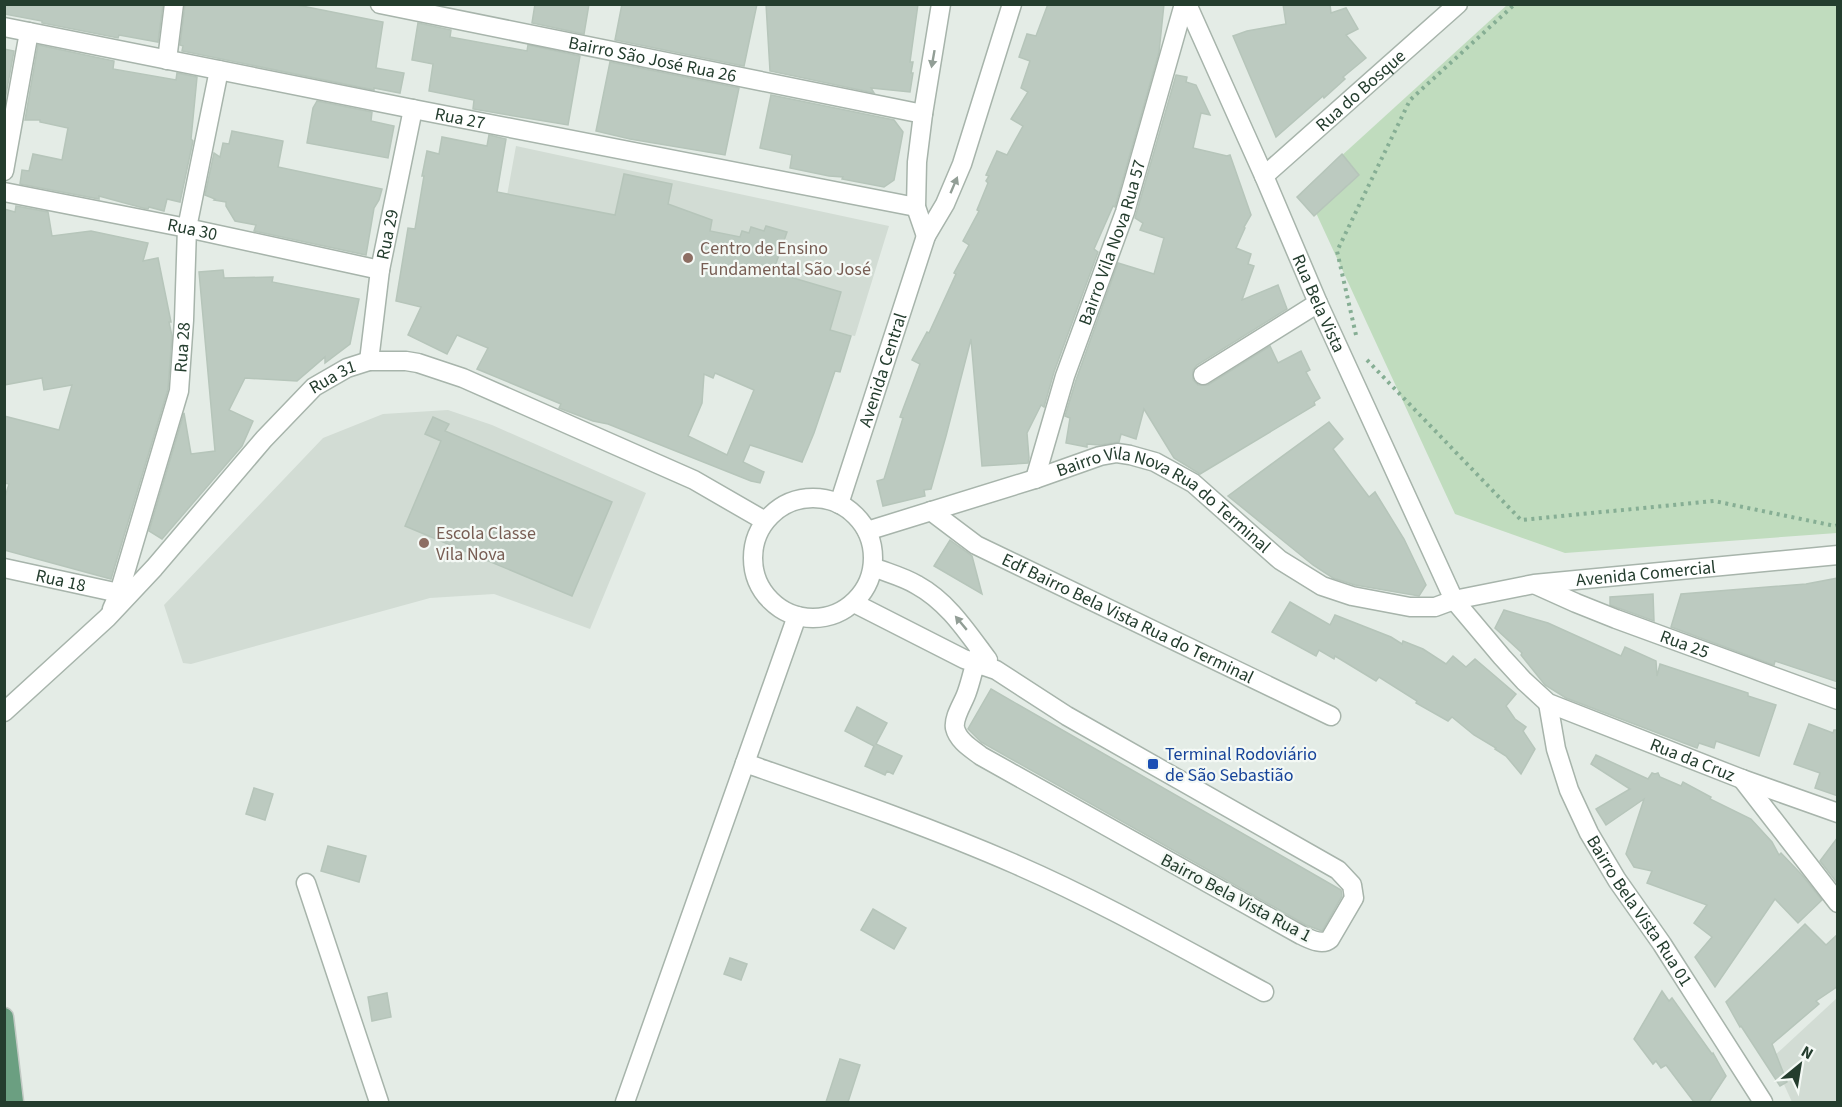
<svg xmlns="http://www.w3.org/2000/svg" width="1842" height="1107" font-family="'Source Sans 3',sans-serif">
	<rect width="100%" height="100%" fill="#e4ece6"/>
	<g fill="#d2dcd4">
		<polygon points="516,146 889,226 855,336 771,319 490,289"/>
		<polygon points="448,410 492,425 646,493 590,629 494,594 430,598 191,664 183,663 164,605 323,438 383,414"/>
		<polygon points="1837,998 1837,1102 1792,1102 1772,1058"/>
	</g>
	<polygon fill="#c0dcbe" points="1507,5 1837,5 1837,533 1565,553 1455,514 1305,189"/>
	<g fill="#bccac0" stroke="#b6c5ba" stroke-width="1.5" fill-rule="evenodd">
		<polygon points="4,4 163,4 158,42 119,35 118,38 42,23 42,21 4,14"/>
		<polygon points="185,4 292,4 383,22 376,68 404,73 400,93 374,88 374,90 182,51 183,46 180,45"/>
		<polygon points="535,4 589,4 584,34 532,23"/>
		<polygon points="622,4 757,4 744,66 615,40"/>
		<polygon points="766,4 918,4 910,62 913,62 911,73 913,73 910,92 871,88 874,93 770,71"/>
		<polygon points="1048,4 1164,4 1159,52 1115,207 1113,206 1094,249 1098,252 1054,372 1044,407 1041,405 1027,433 1029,458 1028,463 982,466 971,339 946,436 931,489 924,490 925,496 883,506 877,481 884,479 903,418 900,417 920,364 912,360 927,332 929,333 956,274 954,273 969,245 963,241 979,211 977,210 988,183 986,181 989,176 986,175 997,151 1007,155 1023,126 1011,119 1028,92 1021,88 1030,61 1019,57 1027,34 1036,36"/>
		<polygon points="1283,4 1330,4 1331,13 1346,8 1358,29 1346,35 1366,58 1343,77 1345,79 1324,98 1323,96 1276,137 1233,36 1247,31 1286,24"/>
		<polygon points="418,23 451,30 450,37 527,51 528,45 580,56 568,125 473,109 474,100 429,91 433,64 412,60"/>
		<polygon points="38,45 114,61 113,69 176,80 177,73 197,77 191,139 193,141 180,202 167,199 164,211 149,207 148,209 143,208 99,196 99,199 20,184 22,170 29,171 33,154 62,160 68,128 40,122 40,120 25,120"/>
		<polygon points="4,49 14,51 4,105"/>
		<polygon points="610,62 739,88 725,155 630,139 596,131"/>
		<polygon points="1176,75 1187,77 1186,82 1196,85 1210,115 1201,113 1193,148 1227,156 1230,155 1251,215 1244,227 1245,228 1236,248 1251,254 1248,264 1254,266 1242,300 1278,285 1287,309 1197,365 1193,370 1193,380 1198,385 1208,385 1270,346 1278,363 1301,351 1310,370 1306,372 1320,398 1314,402 1315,405 1200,474 1174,458 1144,409 1136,439 1121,434 1119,442 1100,445 1087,444 1087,447 1066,443 1070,418 1065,416 1076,380 1118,263 1154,274 1164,238 1140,230 1143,223 1135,218"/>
		<polygon points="771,95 894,120 903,132 894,180 884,187 842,179 843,177 829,176 790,168 792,155 760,148"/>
		<polygon points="317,101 372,112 371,121 394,126 388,158 307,143 313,108"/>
		<polygon points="232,131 283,141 278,167 382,189 379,200 374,208 366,255 254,231 256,225 235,221 226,206 226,202 214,200 215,199 205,195 214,153 220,157 223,143 229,144"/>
		<path d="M489,135L506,139L497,192L615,215L624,174L672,184L668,204L712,220L710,231L740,237L742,231L749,233L751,227L764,231L766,226L787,232L773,272L841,292L830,330L851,336L840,372L835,371L814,433L802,462L750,445L743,462L764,472L760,483L751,481L608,424L593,421L559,408L561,404L477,369L488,348L457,335L447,354L408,335L421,307L396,301L408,228L415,229L424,176H422L427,151L439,154L442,137L487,146ZM715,373L754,390L727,455L688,436L702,403L704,374L713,378Z"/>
		<polygon points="1342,154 1359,175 1314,216 1297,197"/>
		<polygon points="16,206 48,212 52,236 91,231 148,243 143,261 158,258 171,322 169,322 172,336 168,389 111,579 4,550 4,500 9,484 4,483 4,416 59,430 72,385 44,390 42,378 4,385 4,209 15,212"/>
		<polygon points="223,270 224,278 273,277 272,282 359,299 350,344 325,363 325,357 297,381 245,378 229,410 253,421 242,446 162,539 149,531 184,413 191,454 215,451 199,272"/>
		<polygon points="433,417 449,424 445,431 612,502 572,596 405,526 441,441 425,434"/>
		<polygon points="1329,422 1343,439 1333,449 1369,497 1375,492 1404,539 1426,585 1419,596 1355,585 1333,578 1313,565 1228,496"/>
		<polygon points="950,540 972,556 982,594 934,566"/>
		<polygon points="1838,578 1838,682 1775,661 1774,665 1771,664 1671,627 1681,594 1806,584"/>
		<polygon points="1653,594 1654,621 1610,605 1610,597"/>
		<polygon points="1290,602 1330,625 1335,615 1391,637 1402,644 1403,641 1423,649 1446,664 1453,656 1466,667 1475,659 1516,694 1506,706 1515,719 1526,727 1523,731 1535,749 1521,774 1506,756 1495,749 1496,748 1474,735 1452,717 1448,721 1416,703 1417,701 1379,677 1376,681 1335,656 1334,659 1319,650 1316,656 1272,632"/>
		<polygon points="1504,610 1548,623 1621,656 1625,647 1656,661 1657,676 1660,664 1748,693 1748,696 1776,705 1759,756 1716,741 1714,748 1699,743 1697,748 1566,698 1545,685 1521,655 1522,653 1495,628"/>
		<polygon points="991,689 1341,890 1342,896 1322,931 1306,925 981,742 968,729"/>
		<polygon points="857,707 887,723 876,744 902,756 893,774 887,771 885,775 865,766 874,746 845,731"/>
		<polygon points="1809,724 1833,733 1834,730 1838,730 1838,796 1815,788 1820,773 1794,764"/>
		<polygon points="1596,755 1648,779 1652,773 1655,774 1658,773 1660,777 1681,786 1683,782 1711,797 1710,799 1751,819 1772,842 1779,855 1781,853 1802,875 1822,900 1798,923 1775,899 1715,987 1695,957 1712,937 1694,923 1707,905 1647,883 1652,871 1634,867 1626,854 1644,799 1606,825 1596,809 1630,789 1591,764"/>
		<polygon points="254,788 273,794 265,820 246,814"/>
		<polygon points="1838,837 1838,884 1820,861"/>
		<polygon points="328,846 366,856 359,882 321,871"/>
		<polygon points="873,909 906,928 894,949 861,930"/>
		<polygon points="1805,924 1826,945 1838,934 1838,986 1816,1001 1819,1004 1772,1044 1787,1082 1780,1086 1741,1026 1740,1027 1726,1002"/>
		<polygon points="730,958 747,964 741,980 724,974"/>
		<polygon points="1662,991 1669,1001 1672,998 1712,1054 1713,1053 1726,1076 1709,1102 1694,1102 1666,1065 1661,1068 1656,1061 1653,1064 1634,1039"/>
		<polygon points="387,993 391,1017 372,1021 368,997"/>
		<polygon points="840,1059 860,1065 848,1102 826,1102"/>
	</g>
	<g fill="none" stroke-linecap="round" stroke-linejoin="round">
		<g stroke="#a7b4ab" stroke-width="21">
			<g id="minor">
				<path id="s1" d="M380,4L923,114"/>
				<path id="s2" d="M1187,4L1264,176L1318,303L1454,600L1502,657L1524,681L1548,703L1742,779L1838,813"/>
				<path id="s3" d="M4,27L413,109L916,207"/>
				<polyline points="167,60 174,4"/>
				<polyline points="4,171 29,32"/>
				<path id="s4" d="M1264,176L1458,4"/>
				<path id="s5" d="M4,192L187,228L380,270"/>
				<polyline points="926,236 916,207 917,162 923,114 941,4"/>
				<path id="s6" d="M369,361L380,270L413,109"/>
				<polyline points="1203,375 1318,303"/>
				<path id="s7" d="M1035,479L1065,376L1125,212L1184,4"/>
				<circle cx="813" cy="558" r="60"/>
				<path id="s8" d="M839,504L926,236L945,204L962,164L1012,4"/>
				<path id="s9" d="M931,511L976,545L1331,716"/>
				<path id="s10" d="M867,531L1035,479L1100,456L1117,453L1130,455L1155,462L1193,483L1280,560L1322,586L1352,596L1410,607H1435L1454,600L1534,584L1838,555"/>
				<path d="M873,567C888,573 904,577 917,585C948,602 967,632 988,660"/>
				<path id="s11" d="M4,568L119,593"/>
				<path id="s12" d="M1536,585L1576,603L1616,619L1838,700"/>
				<path d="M854,603L964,659L996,670L1067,716L1338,870L1352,885L1354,898L1330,939C1322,946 1310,939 1301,935L981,756C972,749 958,741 955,728C953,717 964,702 967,692C972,678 974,664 980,650"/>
				<path id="s13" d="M112,609L119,593L179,391L184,320L187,228L219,70"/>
				<path id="s14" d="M1548,703L1556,749L1569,790L1589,833L1617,880L1662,944L1763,1102"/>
				<path id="s15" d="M4,712L107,618L154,568L264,439L314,387L347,368L369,361H406L418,363L463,378L694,480L765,521"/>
				<path d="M745,763C837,795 928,826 1017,865C1102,902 1182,948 1264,992"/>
				<polyline points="1742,779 1838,903"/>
				<polyline points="306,883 379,1102"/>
				<polyline points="625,1102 797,616"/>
			</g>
		</g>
		<g stroke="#c2c9c4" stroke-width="21">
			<polyline id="major" points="4,1017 14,1102"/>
		</g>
		<g stroke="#86ae94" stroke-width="4" stroke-dasharray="3 4.5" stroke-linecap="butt">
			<polyline points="1356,335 1337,251 1410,100 1515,4"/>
			<polyline points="1367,360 1521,520 1714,501 1835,526 1838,525"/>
		</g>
		<use href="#minor" stroke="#fff" stroke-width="18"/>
		<use href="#major" stroke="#6b9f81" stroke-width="18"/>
	</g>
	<defs><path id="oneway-solid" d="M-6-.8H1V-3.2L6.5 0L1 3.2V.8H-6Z" transform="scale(1.5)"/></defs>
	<g fill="#929e96">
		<use href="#oneway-solid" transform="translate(933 59) rotate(100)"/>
		<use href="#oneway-solid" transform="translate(954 185) rotate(-67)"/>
		<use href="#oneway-solid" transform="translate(961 623) rotate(-130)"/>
	</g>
	<g fill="#8d6e63" stroke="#f4f9f5" stroke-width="2">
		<circle cx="688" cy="258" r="6"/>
		<circle cx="424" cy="543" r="6"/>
	</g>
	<rect fill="#1a4fb4" stroke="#f4f9f5" stroke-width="2" x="1147" y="758" width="12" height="12" rx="3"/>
	<g text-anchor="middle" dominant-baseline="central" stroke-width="4.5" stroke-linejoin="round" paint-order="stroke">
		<g font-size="18" fill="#243d2e" stroke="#f4f9f5">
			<text stroke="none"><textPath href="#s1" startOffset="278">Bairro São José Rua 26</textPath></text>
			<text stroke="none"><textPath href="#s4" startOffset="129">Rua do Bosque</textPath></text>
			<text stroke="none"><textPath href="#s3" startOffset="465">Rua 27</textPath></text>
			<text stroke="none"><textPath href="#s5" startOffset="192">Rua 30</textPath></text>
			<text stroke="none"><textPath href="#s6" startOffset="128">Rua 29</textPath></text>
			<text stroke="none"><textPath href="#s7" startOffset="249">Bairro Vila Nova Rua 57</textPath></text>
			<text stroke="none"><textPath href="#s2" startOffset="327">Rua Bela Vista</textPath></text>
			<text stroke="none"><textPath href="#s13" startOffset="272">Rua 28</textPath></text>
			<text stroke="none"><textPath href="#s8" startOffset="141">Avenida Central</textPath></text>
			<text stroke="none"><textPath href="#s15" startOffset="471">Rua 31</textPath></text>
			<text stroke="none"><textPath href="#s10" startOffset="322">Bairro Vila Nova Rua do Terminal</textPath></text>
			<text stroke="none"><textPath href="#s10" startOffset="840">Avenida Comercial</textPath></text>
			<text stroke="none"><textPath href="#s11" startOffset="58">Rua 18</textPath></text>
			<text stroke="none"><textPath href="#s9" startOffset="225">Edf Bairro Bela Vista Rua do Terminal</textPath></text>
			<text stroke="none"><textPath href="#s12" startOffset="160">Rua 25</textPath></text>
			<text stroke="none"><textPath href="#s2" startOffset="948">Rua da Cruz</textPath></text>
			<text transform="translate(1236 898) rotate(28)">Bairro Bela Vista Rua 1</text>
			<text stroke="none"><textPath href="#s14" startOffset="230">Bairro Bela Vista Rua 01</textPath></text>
		</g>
		<g font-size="18" fill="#785e54" stroke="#f4f9f5" text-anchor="start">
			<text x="700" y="248">Centro de Ensino<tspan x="700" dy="21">Fundamental São José</tspan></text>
			<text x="436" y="533">Escola Classe<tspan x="436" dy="21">Vila Nova</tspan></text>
		</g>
		<g font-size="18" fill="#164399" stroke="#f4f9f5" text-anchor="start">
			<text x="1165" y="754">Terminal Rodoviário<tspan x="1165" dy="21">de São Sebastião</tspan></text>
		</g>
	</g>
	<rect width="1842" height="1107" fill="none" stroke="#243d2e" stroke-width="12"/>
	<g transform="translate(1800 1065) rotate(30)" stroke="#f4f9f5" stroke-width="4.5" paint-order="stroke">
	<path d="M0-4.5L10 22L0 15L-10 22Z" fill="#243d2e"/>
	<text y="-9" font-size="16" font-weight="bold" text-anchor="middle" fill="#243d2e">N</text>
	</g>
</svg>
